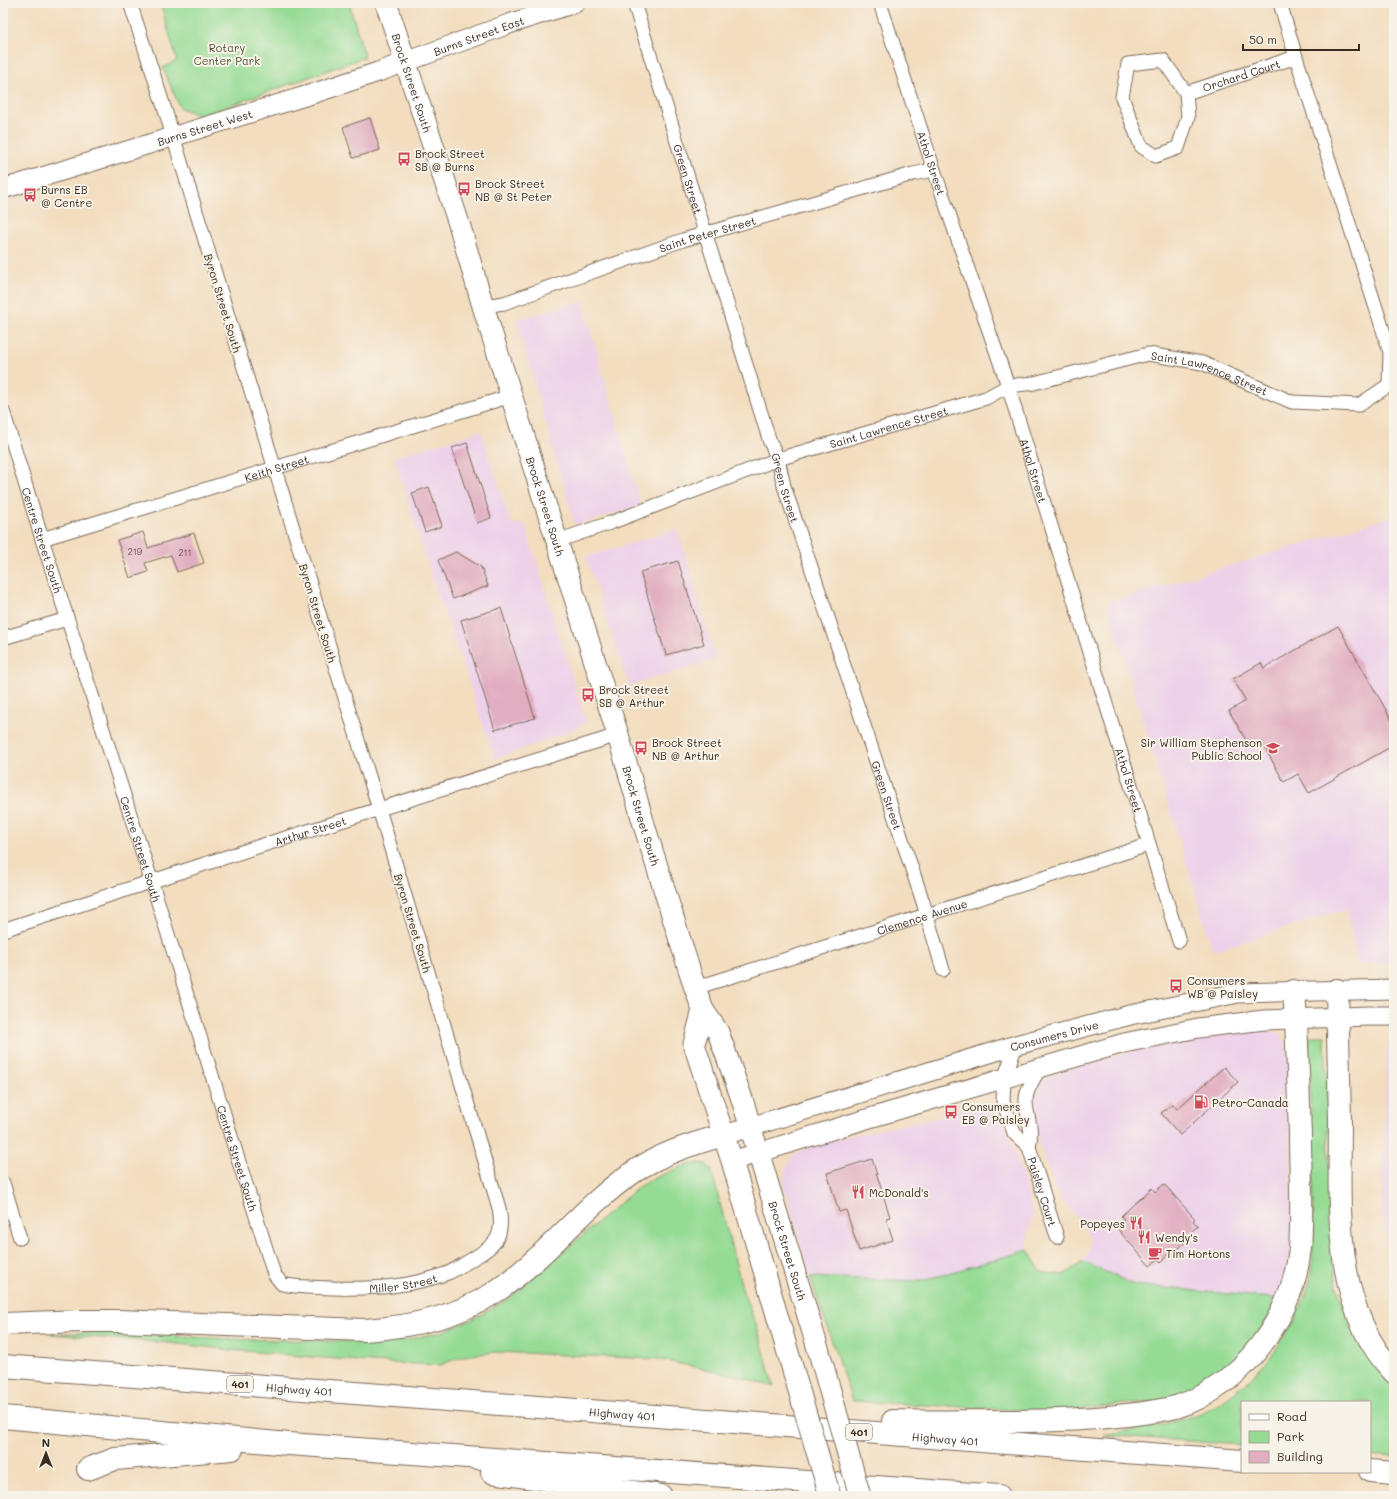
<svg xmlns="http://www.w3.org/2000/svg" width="1397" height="1499" font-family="Mali,sans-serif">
	<rect width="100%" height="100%" fill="#f7f3e8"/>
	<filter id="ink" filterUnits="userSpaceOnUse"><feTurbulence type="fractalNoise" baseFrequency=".025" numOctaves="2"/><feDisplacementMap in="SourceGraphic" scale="8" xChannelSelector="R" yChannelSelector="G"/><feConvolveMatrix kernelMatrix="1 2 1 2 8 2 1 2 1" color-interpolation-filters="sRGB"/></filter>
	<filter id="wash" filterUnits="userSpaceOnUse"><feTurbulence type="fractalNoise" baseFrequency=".012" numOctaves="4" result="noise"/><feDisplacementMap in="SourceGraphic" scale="16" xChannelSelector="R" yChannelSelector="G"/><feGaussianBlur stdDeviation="0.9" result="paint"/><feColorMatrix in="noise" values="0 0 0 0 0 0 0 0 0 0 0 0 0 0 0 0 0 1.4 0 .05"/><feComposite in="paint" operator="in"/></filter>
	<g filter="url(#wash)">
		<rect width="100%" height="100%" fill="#f3ddbf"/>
		<g fill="#edd1e9">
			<polygon points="582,301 641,506 575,525 516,320"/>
			<polygon points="481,431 511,524 525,524 586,722 573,730 495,759 425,556 394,457"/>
			<polygon points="1394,516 1394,964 1357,964 1347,909 1213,951 1107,603"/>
			<polygon points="678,529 716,659 629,686 586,557"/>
			<polygon points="1252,1028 1275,1032 1282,1036 1286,1043 1289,1062 1293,1240 1282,1299 1135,1285 1083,1262 1088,1252 1090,1240 1083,1223 1063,1201 1056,1191 1040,1146 1032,1114 1032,1102 1036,1090 1042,1082 1050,1076 1109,1056 1199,1036"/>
			<polygon points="1394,1030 1394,1290 1382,1204 1387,1050"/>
			<polygon points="976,1105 991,1111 1003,1120 1015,1150 1032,1209 1032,1220 1028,1237 1028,1250 921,1281 810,1277 783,1182 786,1168 794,1155 803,1149 840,1138 936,1118 968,1107"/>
		</g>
		<g fill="#95db94" stroke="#688259">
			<polygon points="160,3 349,3 365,57 201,116 180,108 163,68 177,60"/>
			<path d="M1311,1036H1325L1332,1248L1337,1288L1352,1328L1373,1364L1394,1387V1457L1370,1455V1402H1242V1445L1103,1435C1132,1430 1170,1425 1198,1414C1251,1394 1303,1326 1312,1270C1313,1262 1312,1253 1313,1246C1313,1225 1313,1205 1313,1185C1311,1137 1310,1090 1309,1042Z"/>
			<path d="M699,1163L706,1164L711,1169L744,1295L757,1327L774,1387L739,1376L657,1359L496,1352L463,1356L440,1365L370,1362L231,1350L169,1343L51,1334L108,1332L231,1339L383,1342L405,1340L441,1332L471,1320L507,1300L640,1186C659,1176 677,1166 699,1163Z"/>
			<polygon points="1028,1250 1041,1272 1063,1275 1083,1262 1135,1285 1282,1299 1255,1338 1217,1378 1171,1399 1052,1412 852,1401 810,1277 921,1281"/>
		</g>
		<g id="blocks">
			<g fill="#e1adc1">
				<polygon points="370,118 380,150 353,158 343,127"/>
				<polygon points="467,443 491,518 477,523 452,448"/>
				<polygon points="429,487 442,526 425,532 412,493"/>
				<polygon points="143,532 148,548 194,533 204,563 177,572 171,555 145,563 148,572 130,578 117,540"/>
				<polygon points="456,552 481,567 488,586 453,599 438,560"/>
				<polygon points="678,561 704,644 666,655 640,572"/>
				<polygon points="501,608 535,718 495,730 461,620"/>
				<polygon points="1338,626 1394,724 1394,745 1309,793 1298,774 1284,782 1261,741 1250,747 1229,711 1246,701 1233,679 1261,663 1264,668"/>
				<polygon points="1224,1067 1238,1082 1180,1135 1161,1113 1173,1104 1177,1109"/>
				<polygon points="872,1159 890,1217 886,1218 893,1240 859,1251 846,1210 839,1212 827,1173"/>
				<polygon points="1164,1184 1195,1219 1193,1221 1198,1226 1190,1233 1193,1236 1172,1254 1171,1252 1161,1262 1158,1259 1150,1266 1115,1226 1124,1219 1121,1216 1152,1188 1155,1192"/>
			</g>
		</g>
	</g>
	<g filter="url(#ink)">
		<use href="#blocks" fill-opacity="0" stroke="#7b6956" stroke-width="1"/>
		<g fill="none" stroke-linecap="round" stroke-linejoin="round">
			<g stroke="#7b6956" stroke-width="15">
				<g id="street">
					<path id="s1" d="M634,3L770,442L778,459L784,486L923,902L943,970"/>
					<path id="s2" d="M880,3L934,170L1008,386L1179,941"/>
					<polygon points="1163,60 1186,93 1188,117 1178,148 1156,156 1141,146 1122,97 1128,64"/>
					<path id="s3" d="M1186,93L1296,57"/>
					<path id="s4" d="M483,306L504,303L683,240L913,174L934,170"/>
					<path id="s5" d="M3,411L42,539L147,867L274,1274L282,1284C299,1288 316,1287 334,1288C374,1289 410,1287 448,1273C455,1270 462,1265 469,1261C494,1246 505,1239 499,1208L379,809L166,113L130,3"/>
					<path id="s6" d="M42,539L511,396"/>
					<path id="s7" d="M557,541L610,523L778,459L986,398L1008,386L1034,383L1148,354L1202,363L1292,402L1359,405L1389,385L1390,352L1296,57L1280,3"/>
					<polyline points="3,638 67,619"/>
					<path id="s8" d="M3,930L260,846L618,735"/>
					<path id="s9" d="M695,988L1148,845"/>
					<path id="s10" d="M1016,1045L1004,1079L1003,1101L1014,1133L1029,1147L1057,1237"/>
					<path d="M1029,1147C1034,1128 1026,1117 1026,1100C1026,1089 1035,1077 1040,1068"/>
					<polyline points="3,1183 20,1238"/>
				</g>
			</g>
			<g stroke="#7b6956" stroke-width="21">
				<g id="secondary">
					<path id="s11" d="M3,189L315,93L378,72L509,24L575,3"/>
					<path id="s12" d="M724,1135L1016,1045L1130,1015L1238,993L1394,989"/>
					<polyline points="732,1161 863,1120 1124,1043 1198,1028 1264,1020 1368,1016 1394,1016"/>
				</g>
			</g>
			<g stroke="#7b6956" stroke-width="23">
				<g id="primary">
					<path id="s13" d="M386,3L460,227L483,306L618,735L645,828L695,988L703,1010L718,1032L742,1099L819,1352"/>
					<polyline points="703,1010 694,1044 732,1161 805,1411"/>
				</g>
			</g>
			<g stroke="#7b6956" stroke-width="24">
				<g id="highway">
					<path d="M1337,990C1338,1033 1339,1077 1340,1120C1340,1203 1331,1308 1394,1372"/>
					<path d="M3,1324L81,1321H118L365,1330C408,1327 456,1317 492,1294C544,1260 581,1208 632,1173C659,1154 692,1144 724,1135"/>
					<path id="s14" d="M3,1366L1242,1461"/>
					<polyline points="3,1417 289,1444 999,1496"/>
					<path d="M893,1421C929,1422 966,1421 1003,1421C1044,1421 1086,1420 1127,1415C1144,1413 1160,1411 1176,1407C1243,1386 1293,1317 1300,1248C1303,1211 1300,1172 1300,1134C1298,1086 1298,1039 1294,991"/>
					<polyline points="88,1469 115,1459 232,1449"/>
					<polyline points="1370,1471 1394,1473"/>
					<polyline points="492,1472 661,1496"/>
				</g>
			</g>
			<use href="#street" stroke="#fff" stroke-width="13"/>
			<use href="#secondary" stroke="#fff" stroke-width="19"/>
			<use href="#primary" stroke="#fff" stroke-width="21"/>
			<use href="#highway" stroke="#fff" stroke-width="22"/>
			<g stroke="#7b6956" stroke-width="23" stroke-linecap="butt">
				<g id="primary-bridge">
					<polyline points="819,1352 860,1496"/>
					<polyline points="805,1411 830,1496"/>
				</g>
			</g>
			<use href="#primary-bridge" stroke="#fff" stroke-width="21"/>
		</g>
	</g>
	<defs>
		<g id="bus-bare" transform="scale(1.08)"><path d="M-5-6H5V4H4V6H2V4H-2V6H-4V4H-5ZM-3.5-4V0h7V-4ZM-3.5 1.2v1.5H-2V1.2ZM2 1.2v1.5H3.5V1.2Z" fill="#d1495b" stroke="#f7f3e8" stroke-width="2.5" paint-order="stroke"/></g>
		<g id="school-bare" transform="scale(1.08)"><path d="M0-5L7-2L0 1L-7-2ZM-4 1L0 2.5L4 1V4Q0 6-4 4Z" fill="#d1495b" stroke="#f7f3e8" stroke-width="2.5" paint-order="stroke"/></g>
		<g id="fuel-bare" transform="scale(1.08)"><path d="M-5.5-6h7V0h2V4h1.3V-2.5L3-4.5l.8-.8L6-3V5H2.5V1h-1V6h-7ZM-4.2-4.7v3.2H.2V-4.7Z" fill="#d1495b" stroke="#f7f3e8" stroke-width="2.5" paint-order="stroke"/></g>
		<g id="restaurant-bare" transform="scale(1.08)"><path d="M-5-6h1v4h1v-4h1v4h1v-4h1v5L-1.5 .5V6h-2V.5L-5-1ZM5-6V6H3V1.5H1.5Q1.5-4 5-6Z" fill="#d1495b" stroke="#f7f3e8" stroke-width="2.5" paint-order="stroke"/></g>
		<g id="cafe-bare" transform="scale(1.08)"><path d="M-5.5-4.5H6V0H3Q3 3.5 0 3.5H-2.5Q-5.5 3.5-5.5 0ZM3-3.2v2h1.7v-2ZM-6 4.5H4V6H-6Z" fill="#d1495b" stroke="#f7f3e8" stroke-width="2.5" paint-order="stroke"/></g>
	</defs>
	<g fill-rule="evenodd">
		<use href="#bus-bare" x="404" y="159"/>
		<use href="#bus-bare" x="464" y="189"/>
		<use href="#bus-bare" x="30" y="195"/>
		<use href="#bus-bare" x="588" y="695"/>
		<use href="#bus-bare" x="641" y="748"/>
		<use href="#school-bare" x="1273" y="748"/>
		<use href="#bus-bare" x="1176" y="986"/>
		<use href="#fuel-bare" x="1201" y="1102"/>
		<use href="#bus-bare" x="951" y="1112"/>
		<use href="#restaurant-bare" x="858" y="1192"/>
		<use href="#restaurant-bare" x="1136" y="1223"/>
		<use href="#restaurant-bare" x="1144" y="1237"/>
		<use href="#cafe-bare" x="1155" y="1253"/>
	</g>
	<g text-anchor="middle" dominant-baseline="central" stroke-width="4" stroke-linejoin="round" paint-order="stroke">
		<g font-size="9" fill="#644b47">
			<text x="135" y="551">219</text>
			<text x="185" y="552">211</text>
		</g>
		<g fill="#f7f3e8" stroke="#73665b" stroke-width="1">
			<rect x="227" y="1376" width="26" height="16" rx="3"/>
			<rect x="846" y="1424" width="26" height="16" rx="3"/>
		</g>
		<g font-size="10" font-weight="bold" fill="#3b2a1e">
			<text x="240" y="1384">401</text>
			<text x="859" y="1432">401</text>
		</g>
		<g font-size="11" fill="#3b2a1e" stroke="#f7f3e8">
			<text stroke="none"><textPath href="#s11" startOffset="500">Burns Street East</textPath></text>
			<text stroke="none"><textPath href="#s3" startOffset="58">Orchard Court</textPath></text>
			<text stroke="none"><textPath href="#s13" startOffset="84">Brock Street South</textPath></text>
			<text stroke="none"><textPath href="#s11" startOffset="211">Burns Street West</textPath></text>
			<text stroke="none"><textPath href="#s2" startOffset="168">Athol Street</textPath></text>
			<text stroke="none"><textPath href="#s1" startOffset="184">Green Street</textPath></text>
			<text stroke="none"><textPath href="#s4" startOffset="236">Saint Peter Street</textPath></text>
			<text transform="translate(223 303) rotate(73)">Byron Street South</text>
			<text stroke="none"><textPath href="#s7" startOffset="686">Saint Lawrence Street</textPath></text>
			<text stroke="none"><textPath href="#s7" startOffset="351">Saint Lawrence Street</textPath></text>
			<text stroke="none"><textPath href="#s6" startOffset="245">Keith Street</textPath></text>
			<text stroke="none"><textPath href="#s2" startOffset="492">Athol Street</textPath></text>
			<text stroke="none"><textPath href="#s1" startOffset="508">Green Street</textPath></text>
			<text stroke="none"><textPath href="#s13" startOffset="528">Brock Street South</textPath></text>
			<text stroke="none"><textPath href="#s5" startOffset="135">Centre Street South</textPath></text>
			<text transform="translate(318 613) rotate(73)">Byron Street South</text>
			<text stroke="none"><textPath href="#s2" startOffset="816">Athol Street</textPath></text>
			<text stroke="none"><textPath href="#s1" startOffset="832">Green Street</textPath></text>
			<text stroke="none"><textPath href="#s13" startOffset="852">Brock Street South</textPath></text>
			<text stroke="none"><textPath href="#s8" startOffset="323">Arthur Street</textPath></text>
			<text stroke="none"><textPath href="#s5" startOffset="459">Centre Street South</textPath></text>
			<text stroke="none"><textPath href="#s9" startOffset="238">Clemence Avenue</textPath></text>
			<text transform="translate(413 923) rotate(73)">Byron Street South</text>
			<text stroke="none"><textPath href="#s12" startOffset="345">Consumers Drive</textPath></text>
			<text stroke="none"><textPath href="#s5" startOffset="783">Centre Street South</textPath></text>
			<text stroke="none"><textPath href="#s10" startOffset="159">Paisley Court</textPath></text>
			<text stroke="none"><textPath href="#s13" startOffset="1312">Brock Street South</textPath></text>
			<text stroke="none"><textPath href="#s5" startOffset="1039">Miller Street</textPath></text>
			<text stroke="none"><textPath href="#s14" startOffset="297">Highway 401</textPath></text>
			<text stroke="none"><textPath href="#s14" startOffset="621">Highway 401</textPath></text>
			<text stroke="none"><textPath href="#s14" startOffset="945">Highway 401</textPath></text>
		</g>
		<g font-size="11" fill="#52563c" stroke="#f7f3e8">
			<text x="227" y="47">Rotary<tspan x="227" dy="13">Center Park</tspan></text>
		</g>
		<g font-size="11" fill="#3b2a1e" stroke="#f7f3e8" text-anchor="start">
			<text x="415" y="153">Brock Street<tspan x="415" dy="13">SB @ Burns</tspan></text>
			<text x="475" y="183">Brock Street<tspan x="475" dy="13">NB @ St Peter</tspan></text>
			<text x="41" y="189">Burns EB<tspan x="41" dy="13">@ Centre</tspan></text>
			<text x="599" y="689">Brock Street<tspan x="599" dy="13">SB @ Arthur</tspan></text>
			<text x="652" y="742">Brock Street<tspan x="652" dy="13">NB @ Arthur</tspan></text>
			<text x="1262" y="742" text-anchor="end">Sir William Stephenson<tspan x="1262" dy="13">Public School</tspan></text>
			<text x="1187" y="980">Consumers<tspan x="1187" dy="13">WB @ Paisley</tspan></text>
			<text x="1212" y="1102">Petro-Canada</text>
			<text x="962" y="1106">Consumers<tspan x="962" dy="13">EB @ Paisley</tspan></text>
			<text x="869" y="1192">McDonald's</text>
			<text x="1125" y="1223" text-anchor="end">Popeyes</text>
			<text x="1155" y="1237">Wendy's</text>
			<text x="1166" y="1253">Tim Hortons</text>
		</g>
	</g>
	<rect width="1397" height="1499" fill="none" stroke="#f7f3e8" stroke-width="16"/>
	<rect x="1241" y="1401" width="130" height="72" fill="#f7f3e8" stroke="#aca397"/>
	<rect x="1249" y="1414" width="20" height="6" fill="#ffffff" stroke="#aca397"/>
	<text x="1277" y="1421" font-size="12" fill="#3b2a1e">Road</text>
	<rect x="1249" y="1431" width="20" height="12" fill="#95db94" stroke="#aca397"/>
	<text x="1277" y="1441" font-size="12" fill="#3b2a1e">Park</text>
	<rect x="1249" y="1451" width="20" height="12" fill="#e1adc1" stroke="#aca397"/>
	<text x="1277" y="1461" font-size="12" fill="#3b2a1e">Building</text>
	<g transform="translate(46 1453)" stroke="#f7f3e8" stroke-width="3" paint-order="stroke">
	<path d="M0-3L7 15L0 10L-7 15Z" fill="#3b2a1e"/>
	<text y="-6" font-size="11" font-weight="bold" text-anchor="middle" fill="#3b2a1e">N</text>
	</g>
	<path d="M1243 44v6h116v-6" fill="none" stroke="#3b2a1e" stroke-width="2"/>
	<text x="1249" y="44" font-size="12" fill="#3b2a1e" stroke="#f7f3e8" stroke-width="3" paint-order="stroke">50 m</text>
</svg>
